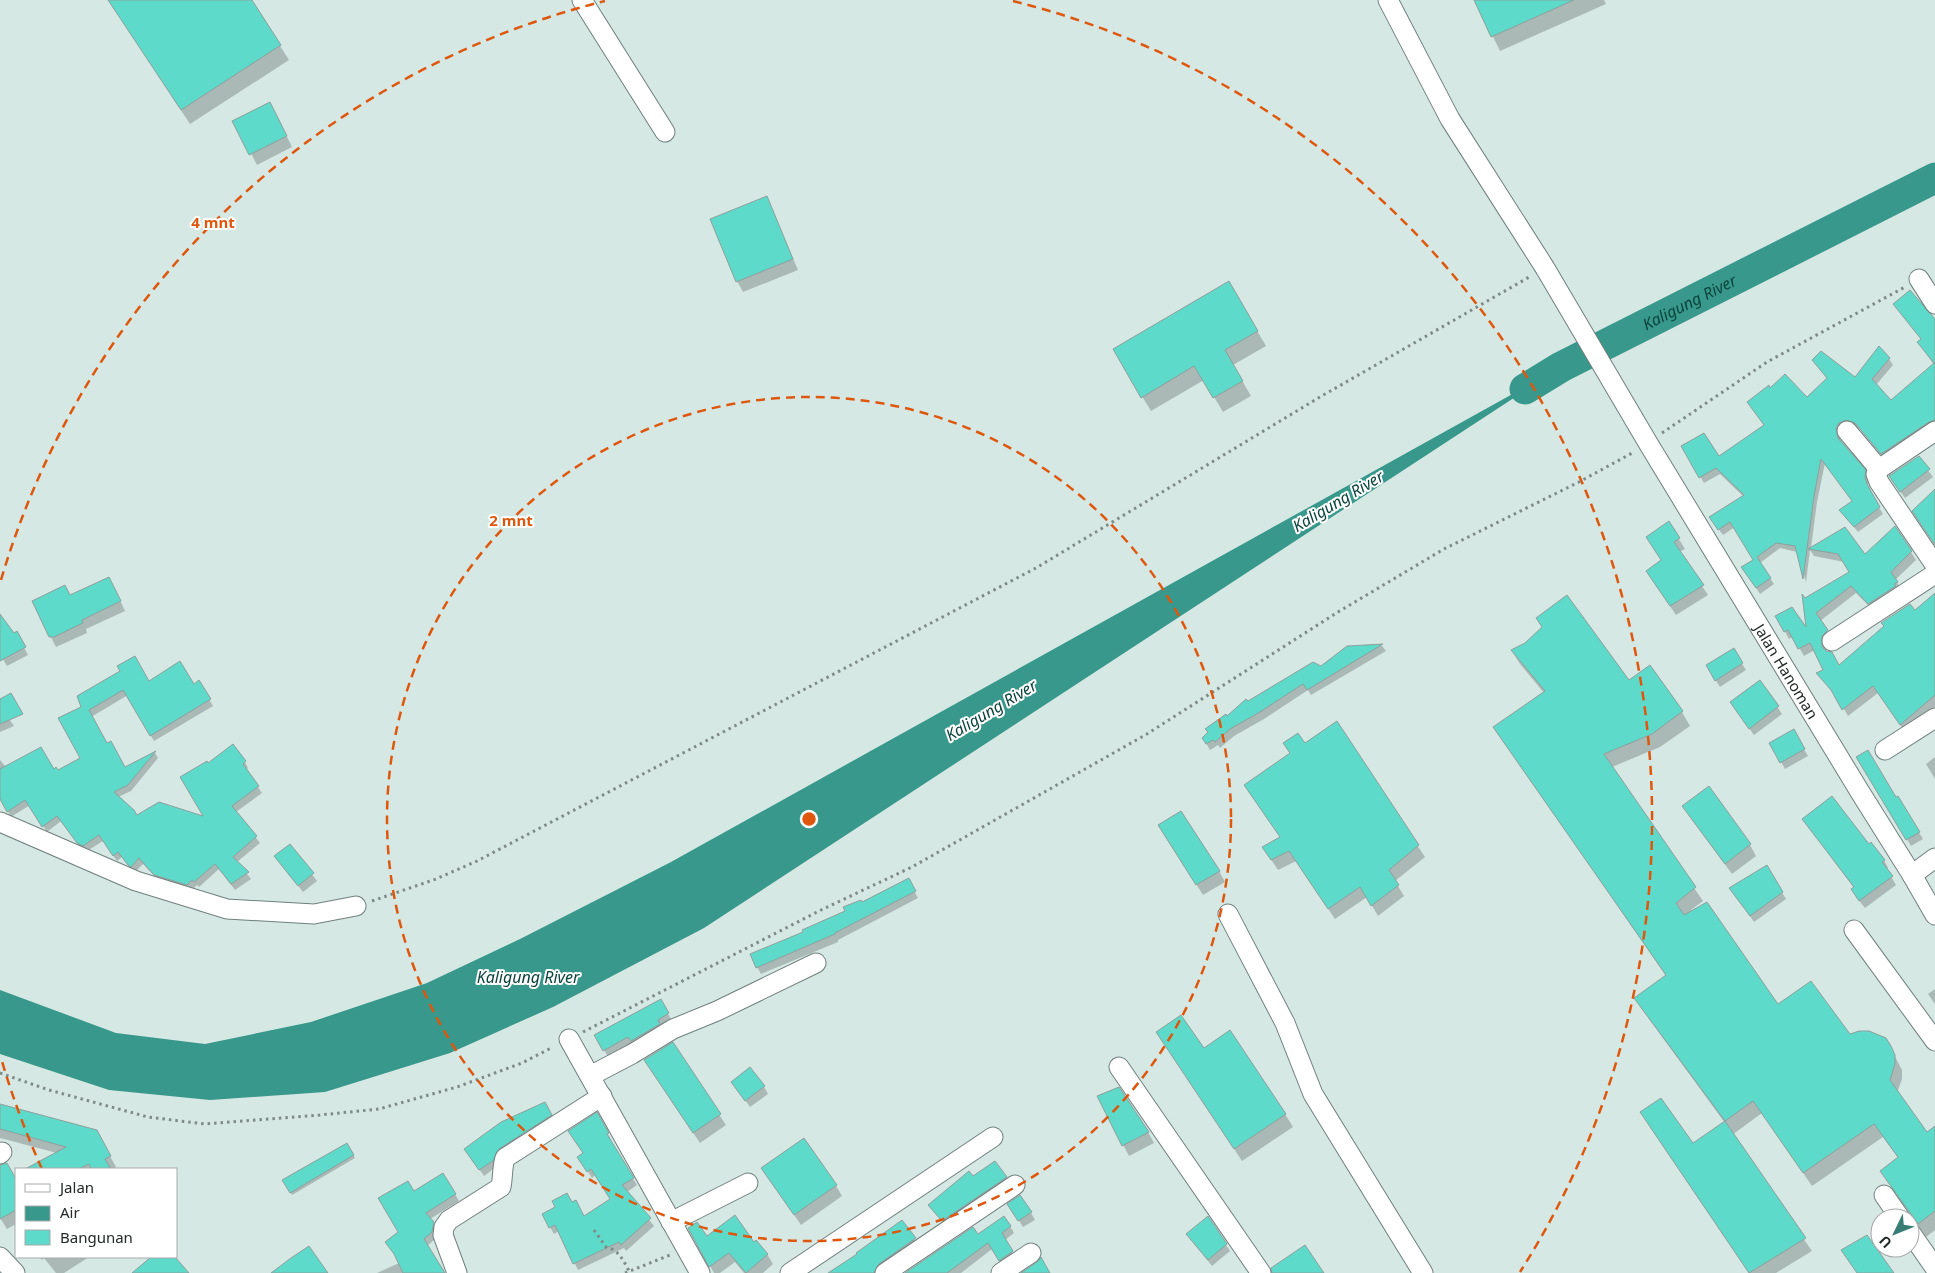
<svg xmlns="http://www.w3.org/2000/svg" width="1935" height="1273" font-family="'Noto Sans',sans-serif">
	<rect width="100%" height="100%" fill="#d6e8e4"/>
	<polygon fill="#38988b" points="1561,367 704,928 553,1007 450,1053 325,1092 210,1100 109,1090 0,1054 0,990 116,1033 205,1044 311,1022 427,983 522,938 671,862"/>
	<g fill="#0003">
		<polygon points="109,0 251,0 289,60 190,124"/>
		<polygon points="1475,0 1604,0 1606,4 1500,51"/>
		<polygon points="276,114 292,147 257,165 234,121"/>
		<polygon points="767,198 798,270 743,292 737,281"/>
		<polygon points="1229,283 1266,346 1233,365 1251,396 1223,412 1204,380 1151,411 1114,350"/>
		<polygon points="1935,339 1935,426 1885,459 1860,429 1850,426 1839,434 1841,443 1868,478 1868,485 1871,494 1883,514 1858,532 1840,510 1853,501 1825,463 1817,502 1811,548 1865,556 1911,552 1916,560 1895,580 1902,590 1874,611 1856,593 1820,621 1832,639 1826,645 1826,652 1839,667 1935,595 1935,707 1905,732 1878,693 1848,716 1837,697 1818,673 1824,670 1815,650 1804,656 1793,637 1789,639 1777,617 1807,632 1804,599 1851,573 1844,562 1814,556 1810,550 1806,582 1797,552 1780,548 1760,563 1774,584 1760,594 1747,574 1754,560 1735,527 1723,535 1714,523 1744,497 1720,474 1704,483 1683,447 1718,458 1765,426 1748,402 1770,390 1807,399 1828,379 1814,360 1855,378 1889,359 1893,365 1876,385 1891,402 1934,365 1919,343"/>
		<polygon points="1918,457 1933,477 1905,498 1894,483"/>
		<polygon points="1669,523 1685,549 1679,552 1708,595 1676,615 1653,581 1662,561"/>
		<polygon points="114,587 125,611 86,629 87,633 56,647 33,602"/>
		<polygon points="0,616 13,635 16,633 28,655 7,666 0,654"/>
		<polygon points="1382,646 1386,651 1311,695 1308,690 1264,719 1234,736 1220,748 1218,745 1210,750 1203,738 1227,717 1321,667 1347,647"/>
		<polygon points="1733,650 1746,670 1720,687 1707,666"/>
		<polygon points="1512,651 1628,682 1649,667 1682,712 1690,726 1660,747 1612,767 1703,901 1691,910 1692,912 1778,1006 1849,1036 1890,1047 1902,1070 1902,1079 1897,1093 1927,1134 1935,1128 1935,1230 1926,1237 1882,1172 1898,1158 1883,1137 1812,1186 1762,1113 1732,1135 1812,1251 1776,1273 1749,1273 1649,1125 1693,1145 1725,1123 1644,1012 1636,998 1666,976 1495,728 1544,693 1520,664"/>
		<polygon points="1760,681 1782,714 1754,735 1735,709"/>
		<polygon points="199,682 213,706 154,741 128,695 91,717 107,745 124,768 155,753 158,758 131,791 118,797 137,816 206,818 207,764 245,762 248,768 246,770 262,793 236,812 260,843 237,862 251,879 235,890 219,869 199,887 197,885 191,891 159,881 143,864 135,872 133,871 122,857 117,861 103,841 87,851 82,849 61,821 47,832 30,805 11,817 0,798 0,760 6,767 58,771 82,758 83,707 78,697 149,683 193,685"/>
		<polygon points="0,705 14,726 0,732"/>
		<polygon points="1336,723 1425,857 1395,881 1404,896 1378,916 1367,897 1335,919 1296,861 1278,870 1270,858"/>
		<polygon points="1793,731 1808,756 1785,769 1771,744"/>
		<polygon points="1858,757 1895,799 1897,798 1923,839 1911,846"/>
		<polygon points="1935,757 1935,779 1926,764"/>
		<polygon points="1690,817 1750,845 1756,856 1732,874"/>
		<polygon points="1804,820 1868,846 1884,860 1888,868 1887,870 1896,885 1865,908 1857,898 1854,888"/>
		<polygon points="1166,836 1219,871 1225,882 1203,895"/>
		<polygon points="290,845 317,881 303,892 276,857"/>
		<polygon points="1767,867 1786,899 1754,922 1735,895"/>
		<polygon points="908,880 918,898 838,940 838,942 761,974 757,967 805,933"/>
		<polygon points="1935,989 1935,1004 1928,994"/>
		<polygon points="661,1001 672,1021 608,1057 596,1035"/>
		<polygon points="1157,1032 1203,1050 1285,1114 1293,1127 1242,1161"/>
		<polygon points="672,1044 726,1125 700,1143 652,1071"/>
		<polygon points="732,1082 764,1087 768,1094 750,1107"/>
		<polygon points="1098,1097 1148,1132 1154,1143 1129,1156"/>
		<polygon points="544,1103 555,1122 484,1176 470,1156"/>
		<polygon points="0,1105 96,1131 116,1167 113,1169 28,1169 57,1153 0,1138"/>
		<polygon points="597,1114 611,1140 610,1141 637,1185 627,1192 654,1226 626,1251 624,1248 578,1270 559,1231 554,1234 543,1215 557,1207 584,1218 611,1199 595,1175 592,1178 583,1164"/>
		<polygon points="347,1145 355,1158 292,1195 284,1180"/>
		<polygon points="762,1168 836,1186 842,1196 801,1225"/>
		<polygon points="0,1173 13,1177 16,1175 16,1224 7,1229 0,1218"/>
		<polygon points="443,1174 459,1201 430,1219 437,1230 435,1239 427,1246 443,1273 377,1273 399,1263 400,1232 414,1192"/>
		<polygon points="1006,1178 1010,1184 946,1227 930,1205"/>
		<polygon points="1013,1211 1031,1213 1035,1220 1023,1227"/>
		<polygon points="902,1221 919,1246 881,1273 832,1273"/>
		<polygon points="1010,1226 1014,1233 1005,1240 1016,1259 1003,1267 992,1249 961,1273 907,1273 978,1235"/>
		<polygon points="689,1229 706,1237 767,1254 773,1264 763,1273 744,1273 735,1262 720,1273 714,1273"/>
		<polygon points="1192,1241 1226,1245 1230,1251 1212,1266"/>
		<polygon points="40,1257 89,1257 64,1273 56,1273 44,1258 42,1260"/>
	</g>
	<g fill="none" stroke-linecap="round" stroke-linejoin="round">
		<path stroke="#38988b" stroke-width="31" id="s1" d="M1525,389L1561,367L1935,178"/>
	</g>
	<g fill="#5ddaca" stroke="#8f9f9c">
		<polygon points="108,0 252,0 281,45 181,110"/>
		<polygon points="1474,0 1574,0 1491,37"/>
		<polygon points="270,102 287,136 249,155 232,121"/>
		<polygon points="767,196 793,259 736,282 710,219"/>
		<polygon points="1229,281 1258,331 1225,350 1243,381 1213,398 1194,366 1141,398 1113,349"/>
		<polygon points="1910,290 1935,319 1935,420 1929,422 1881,454 1855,423 1846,420 1839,423 1836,428 1838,438 1866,470 1865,478 1868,486 1880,507 1854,527 1839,510 1852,501 1821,459 1814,496 1803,579 1795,546 1776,543 1757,557 1771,578 1756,588 1741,567 1753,560 1730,522 1718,530 1709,517 1744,495 1716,468 1699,478 1681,446 1704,433 1719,456 1764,425 1747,402 1769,385 1770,388 1785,374 1807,397 1827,378 1812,360 1821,351 1855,377 1879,346 1890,358 1872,379 1891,400 1934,363 1917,342 1921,339 1893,304"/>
		<polygon points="1919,456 1930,469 1900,492 1889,476"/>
		<polygon points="1935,489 1935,545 1912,511"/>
		<polygon points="1669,521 1680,538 1674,542 1704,585 1670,606 1646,571 1661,560 1646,537"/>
		<polygon points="1895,526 1912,551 1891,572 1898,582 1894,584 1896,586 1868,604 1851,586 1816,613 1828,630 1822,636 1822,647 1826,651 1832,652 1839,665 1884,626 1881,623 1910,604 1915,610 1935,593 1935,695 1900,725 1873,686 1842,710 1831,690 1816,673 1823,670 1810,643 1798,649 1788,630 1784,632 1775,616 1792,607 1806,627 1802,594 1805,598 1849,572 1838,554 1808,549 1845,527 1865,554"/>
		<polygon points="109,577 121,601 82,620 83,623 54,637 49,637 32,601 65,585 70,595"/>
		<polygon points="1567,595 1629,680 1650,665 1683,711 1652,734 1604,754 1696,887 1676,903 1684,915 1707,902 1778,1004 1811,981 1850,1034 1859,1031 1869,1031 1886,1038 1891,1046 1895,1055 1895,1064 1890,1080 1927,1132 1935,1126 1935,1211 1918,1224 1880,1171 1898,1157 1874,1124 1803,1173 1753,1101 1725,1121 1634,998 1666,975 1493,727 1545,691 1511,650 1525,643 1542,627 1536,618"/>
		<polygon points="0,614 14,633 17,631 26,647 0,661"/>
		<polygon points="1383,644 1307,690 1303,684 1260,712 1230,729 1215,742 1213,740 1206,744 1202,738 1208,732 1205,729 1226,714 1227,716 1246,699 1248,701 1313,662 1321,666 1347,646"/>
		<polygon points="1734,648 1743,663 1715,681 1706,665"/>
		<polygon points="135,656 149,681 180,661 194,684 199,680 211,699 150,736 123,690 89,710 107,743 111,741 125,767 156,751 128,785 114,792 134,810 137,815 159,802 203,816 180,777 207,761 208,763 233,744 246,761 243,764 259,786 232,806 257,836 233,857 249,872 231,884 215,864 194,882 192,880 187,885 154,875 139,858 131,867 128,865 118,852 113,856 99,835 83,846 77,843 57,816 42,827 25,800 7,812 0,799 0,769 41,747 54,769 56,767 58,770 80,758 58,718 81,707 77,696 120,671 117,666"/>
		<polygon points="1760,680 1779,706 1749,729 1730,702"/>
		<polygon points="11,693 23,714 0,724 0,699"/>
		<polygon points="1337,721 1419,845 1389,870 1399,885 1371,906 1360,887 1328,909 1289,851 1271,860 1262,847 1280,837 1244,785 1290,753 1283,743 1298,733 1305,743"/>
		<polygon points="1794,729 1805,749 1780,763 1769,743"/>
		<polygon points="1868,750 1896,797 1898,796 1920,832 1906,840 1856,757"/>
		<polygon points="1709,786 1751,844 1725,864 1682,806"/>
		<polygon points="1832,796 1869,844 1871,842 1885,860 1882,862 1893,876 1859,901 1851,889 1854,887 1802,819"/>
		<polygon points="1181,811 1220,871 1196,885 1158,825"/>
		<polygon points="290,844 314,873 298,886 274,856"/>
		<polygon points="1767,865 1783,892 1750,916 1729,888"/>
		<polygon points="909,878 916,891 835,933 835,934 756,968 750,954 803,932 802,930 845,911 843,907 861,900 862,902"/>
		<polygon points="661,999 669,1013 658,1020 660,1024 631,1041 628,1037 603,1051 594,1035"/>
		<polygon points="1181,1015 1204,1048 1230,1030 1286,1114 1234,1149 1156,1032"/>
		<polygon points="673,1042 721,1114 693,1133 644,1060"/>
		<polygon points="750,1067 765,1086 745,1101 731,1082"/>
		<polygon points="1119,1087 1149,1132 1122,1146 1097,1096"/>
		<polygon points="1661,1098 1693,1143 1725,1121 1806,1238 1749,1273 1640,1112"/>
		<polygon points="545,1102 552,1115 499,1149 493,1161 479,1170 464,1149 501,1122"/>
		<polygon points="0,1104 97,1130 111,1156 105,1159 111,1169 91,1169 89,1164 79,1169 25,1169 66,1147 0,1129"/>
		<polygon points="597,1112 609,1133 607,1134 634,1178 622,1185 651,1218 621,1245 619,1242 573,1264 555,1225 549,1228 542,1214 555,1207 552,1201 567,1193 572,1202 576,1200 584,1216 610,1199 591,1169 587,1172 577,1157 583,1153 568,1131"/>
		<polygon points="804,1138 837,1185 794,1215 761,1168"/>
		<polygon points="347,1143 354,1155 290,1193 282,1180"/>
		<polygon points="995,1161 1007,1177 942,1221 928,1205 969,1171 973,1176"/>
		<polygon points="7,1163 16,1179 16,1210 0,1219 0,1165"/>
		<polygon points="443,1173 456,1194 426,1213 434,1222 432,1232 424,1239 445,1273 403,1273 394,1254 385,1242 398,1232 378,1198 408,1181 414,1191"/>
		<polygon points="1020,1195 1032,1212 1018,1221 1007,1204"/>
		<polygon points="735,1215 754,1242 756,1240 768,1254 746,1273 729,1253 709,1267 688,1228 697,1222 707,1236"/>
		<polygon points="1004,1216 1011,1226 1002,1233 1013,1251 999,1261 988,1243 947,1273 905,1273 973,1227 978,1234"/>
		<polygon points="1208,1216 1227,1244 1208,1260 1186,1234"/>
		<polygon points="902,1220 916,1238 879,1264 874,1273 828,1273 857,1254 856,1253"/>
		<polygon points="1867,1235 1894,1273 1857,1273 1841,1250"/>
		<polygon points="1305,1245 1324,1273 1272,1273 1271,1268"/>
		<polygon points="309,1246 328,1273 271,1273 291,1258"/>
		<polygon points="151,1257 175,1257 189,1273 132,1273"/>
		<polygon points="1041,1257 1050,1273 1021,1273 1037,1262"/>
	</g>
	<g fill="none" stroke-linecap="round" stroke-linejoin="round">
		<g stroke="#6f807d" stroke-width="21">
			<g id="minor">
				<polyline points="582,0 665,132"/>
				<path id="s2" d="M1388,0L1450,119L1545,268L1648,443L1860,792L1912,875L1935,915"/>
				<polyline points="1919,279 1935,304"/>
				<polyline points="1847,431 1879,469"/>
				<polyline points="1935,431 1879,469 1876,474 1879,482 1935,565"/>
				<polyline points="1832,641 1935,574"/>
				<polyline points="1885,750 1935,718"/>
				<polyline points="0,822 136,881 227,909 314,914 356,906"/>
				<polyline points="1912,875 1935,858"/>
				<polyline points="1228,914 1285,1023 1313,1094 1423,1273"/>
				<polyline points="1854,930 1935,1041"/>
				<polyline points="569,1039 700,1273"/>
				<polyline points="1119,1067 1261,1273"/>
				<polyline points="590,1076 632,1054 673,1029 717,1011 816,963"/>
				<polyline points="0,1154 2,1152"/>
				<polyline points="1884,1195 1900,1218"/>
				<polyline points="671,1222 748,1183"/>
				<polyline points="1910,1232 1935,1268"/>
				<polyline points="0,1257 15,1273"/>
				<path d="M457,1273L443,1235L444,1227L449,1220L501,1187C503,1177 502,1168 505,1158L602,1096"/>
				<polyline points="790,1273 993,1137"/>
				<polyline points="885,1273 1015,1185"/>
				<polyline points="1001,1273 1031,1253"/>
			</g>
		</g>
		<g stroke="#7e8b88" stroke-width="3" stroke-dasharray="2.5 4" stroke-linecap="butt">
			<polyline points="1662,433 1767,362 1905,287"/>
			<polyline points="372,901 436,879 477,861 1036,568 1320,397 1531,276"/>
			<polyline points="583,1032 821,910 912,867 1147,734 1338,612 1444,549 1579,482 1634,452"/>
			<polyline points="0,1073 49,1090 148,1117 205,1124 320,1115 379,1109 457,1087 522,1063 553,1047"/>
			<path d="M594,1230L606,1247C619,1250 623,1260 629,1271"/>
			<polyline points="625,1273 670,1255"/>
		</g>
		<use href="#minor" stroke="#fff" stroke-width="19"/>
	</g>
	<g fill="none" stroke="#de570d" stroke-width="2.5" stroke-dasharray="9 6">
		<circle cx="809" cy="819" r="422"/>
		<path d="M42 1169A843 843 0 0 1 1 1058M1 580A843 843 0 0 1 605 1M1013 1A843 843 0 0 1 1520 1272"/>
	</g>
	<g text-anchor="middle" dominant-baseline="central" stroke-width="4" stroke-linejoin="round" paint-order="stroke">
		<g font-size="15" fill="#222927" stroke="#fff">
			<text stroke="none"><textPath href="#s2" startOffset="781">Jalan Hanoman</textPath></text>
		</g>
		<g font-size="16" font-style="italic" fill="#09443d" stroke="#fff">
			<text stroke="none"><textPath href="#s1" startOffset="186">Kaligung River</textPath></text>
			<text transform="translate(1338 501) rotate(-31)">Kaligung River</text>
			<text transform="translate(991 710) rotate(-31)">Kaligung River</text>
			<text x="528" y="977">Kaligung River</text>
		</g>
	</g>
	<circle cx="809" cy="819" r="8" fill="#de570d" stroke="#fff" stroke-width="2.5"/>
	<g font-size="15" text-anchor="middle" font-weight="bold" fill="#de570d" stroke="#fff" stroke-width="4" stroke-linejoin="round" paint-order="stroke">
		<text x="213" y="228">4 mnt</text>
		<text x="511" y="526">2 mnt</text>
	</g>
	<rect x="15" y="1168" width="162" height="90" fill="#ffffff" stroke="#a7a9a9"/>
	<rect x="25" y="1184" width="25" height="8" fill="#ffffff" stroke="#a7a9a9"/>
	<text x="60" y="1193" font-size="15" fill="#222927">Jalan</text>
	<rect x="25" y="1206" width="25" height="15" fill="#38988b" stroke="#a7a9a9"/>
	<text x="60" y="1218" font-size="15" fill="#222927">Air</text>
	<rect x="25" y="1230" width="25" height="15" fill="#5ddaca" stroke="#a7a9a9"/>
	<text x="60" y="1243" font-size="15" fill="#222927">Bangunan</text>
	<g transform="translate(1895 1233) rotate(227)"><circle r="24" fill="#ffffff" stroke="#a7a9a9"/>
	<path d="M0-4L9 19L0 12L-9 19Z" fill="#387d74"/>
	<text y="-8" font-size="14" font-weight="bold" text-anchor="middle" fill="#222927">U</text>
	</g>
</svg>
